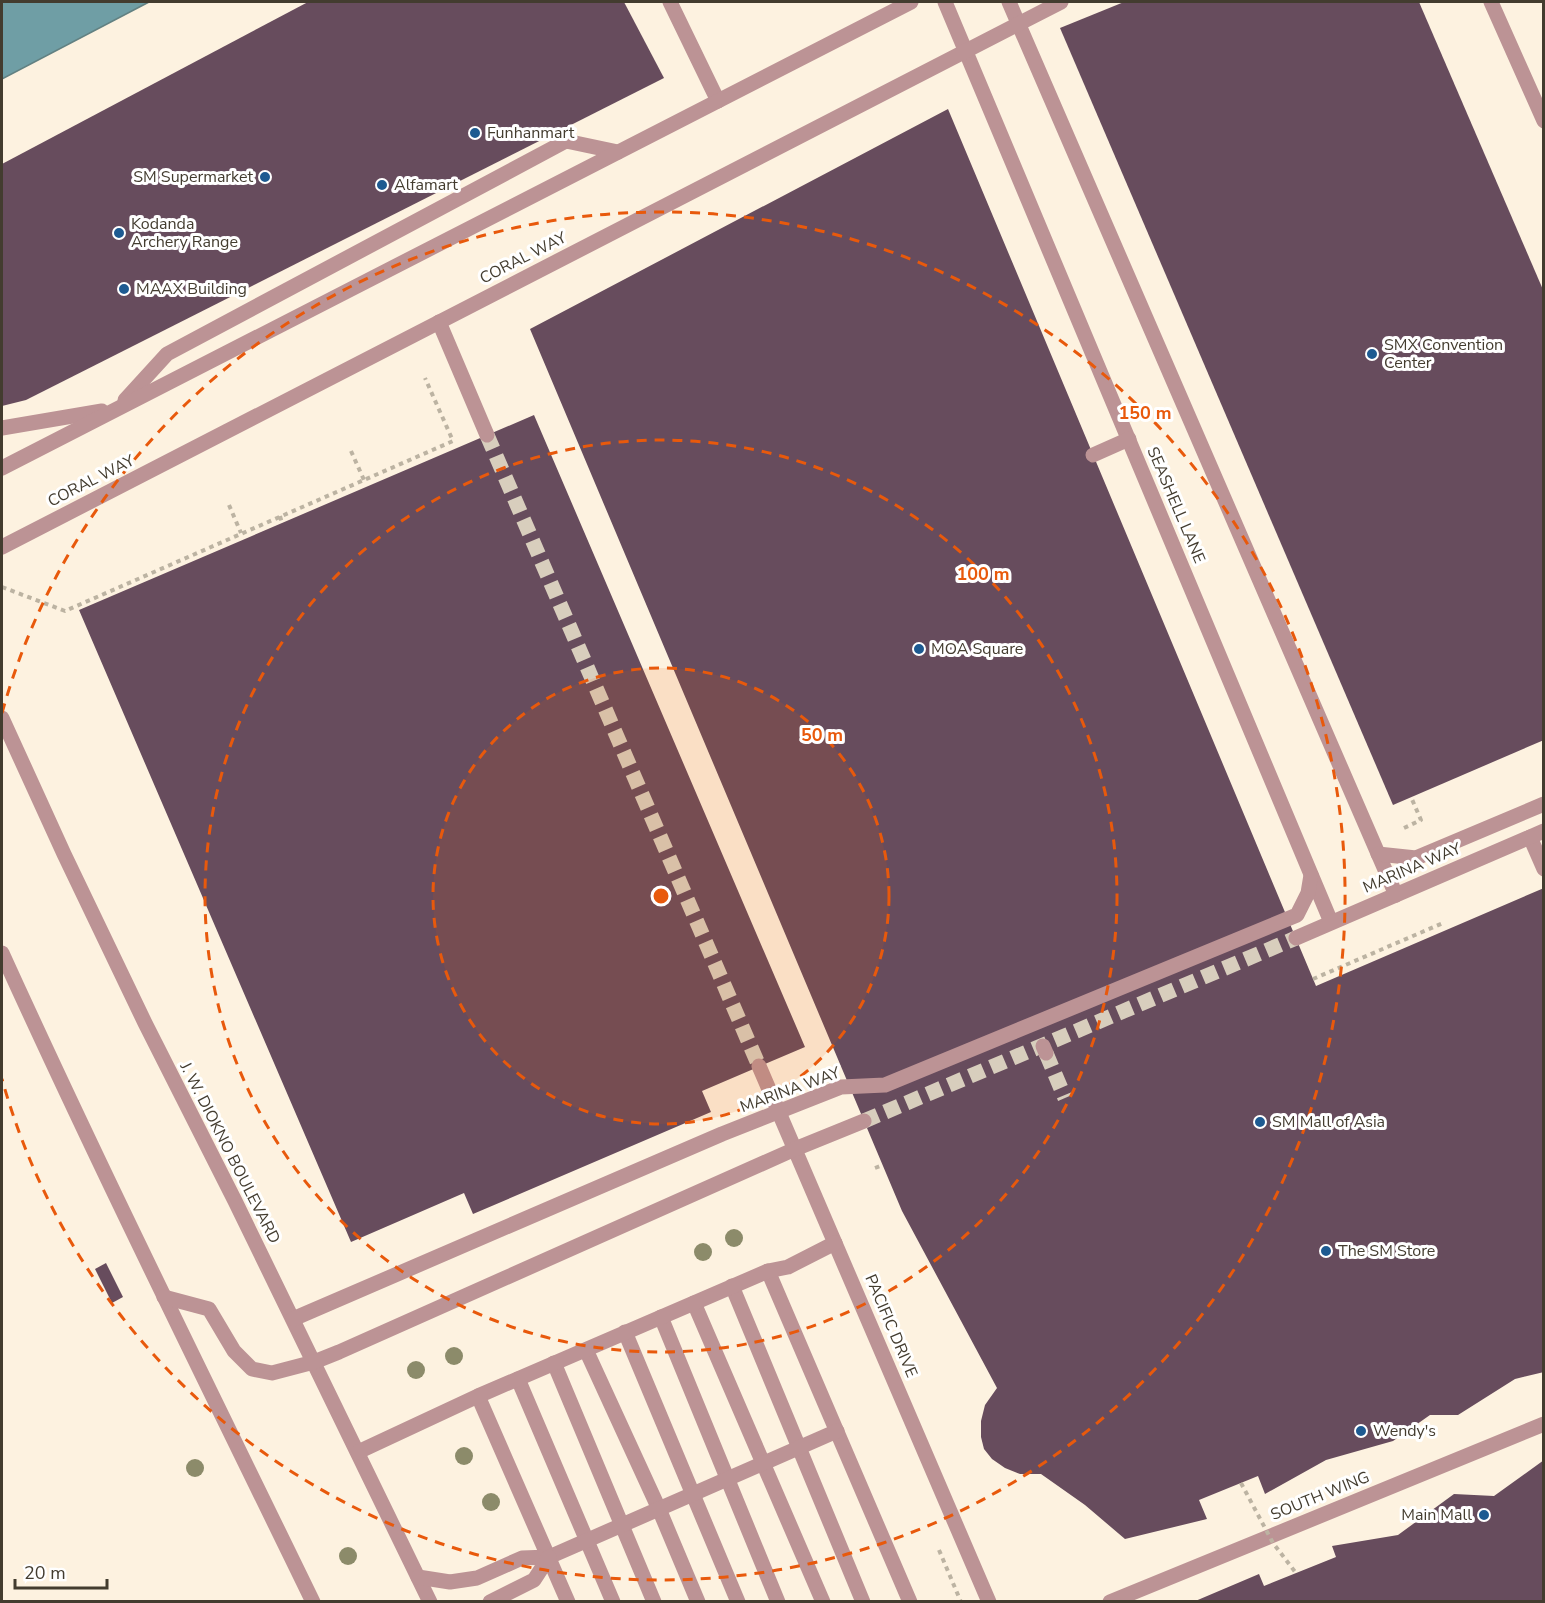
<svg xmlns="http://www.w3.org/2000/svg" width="1545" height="1603" font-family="'Nunito Sans',sans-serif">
	<rect width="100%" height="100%" fill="#fdf2e0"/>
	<polygon fill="#6f9ea5" stroke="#628182" stroke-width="1.5" points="2,2 149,2 2,79"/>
	<g fill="#674c5d">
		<polygon points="308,2 624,2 664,78 26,400 2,406 2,164"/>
		<polygon points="1124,2 1419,2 1544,292 1544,740 1393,805 1060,28"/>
		<polygon points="948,109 1316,986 1544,888 1544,1372 1515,1379 1458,1415 1430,1415 1393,1441 1326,1460 1265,1494 1258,1476 1199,1500 1207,1519 1125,1539 1085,1505 1041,1474 1020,1474 1005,1468 992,1459 984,1449 981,1437 981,1421 985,1405 997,1388 902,1211 530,329"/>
		<polygon points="534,415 805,1047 702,1091 711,1112 473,1214 464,1193 351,1242 79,610"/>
		<polygon points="106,1263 123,1297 112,1303 95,1269"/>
		<polygon points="1544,1460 1544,1602 1193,1602 1259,1574 1264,1586 1336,1557 1332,1546 1398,1535 1454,1494 1494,1496"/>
	</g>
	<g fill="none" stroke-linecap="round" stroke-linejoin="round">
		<g stroke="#d8cebd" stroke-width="15" stroke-dasharray="15 8" stroke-linecap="butt">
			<polyline points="487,435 759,1066"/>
			<polyline points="1046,1053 1065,1098"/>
			<polyline points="864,1121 1296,938"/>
		</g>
		<g stroke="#bcb3a2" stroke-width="4" stroke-dasharray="4.5 4.5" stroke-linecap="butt">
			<polyline points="351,451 364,480"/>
			<polyline points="229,505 241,533"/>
			<polyline points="280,516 282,523"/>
			<polyline points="2,587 65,611 453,441 425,378"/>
			<polyline points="1404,828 1421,820 1411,797"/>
			<polyline points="1313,979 1443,923"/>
			<polyline points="875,1168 883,1165"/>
			<polyline points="939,1550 961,1602"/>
		</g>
		<g stroke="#bc9395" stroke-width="15">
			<polyline points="670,2 718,101"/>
			<polyline points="945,2 1331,922"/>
			<polyline points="1009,2 1396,895"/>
			<polyline points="1491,2 1544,121"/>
			<polyline points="439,322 487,435"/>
			<polyline points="125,400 167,354 566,141 618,152"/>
			<polyline points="2,428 102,411"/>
			<polyline points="1093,455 1129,439"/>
			<polyline points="2,468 911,2"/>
			<polyline points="2,547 1061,2"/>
			<polyline points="2,718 64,854 145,1023 235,1201 430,1602"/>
			<polyline points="1530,837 1544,869"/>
			<polyline points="1378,854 1416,858 1544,804"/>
			<polyline points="1296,938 1544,831"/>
			<path d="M2,953C101,1171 208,1386 313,1602"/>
			<polyline points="1043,1046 1046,1053"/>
			<polyline points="759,1066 989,1602"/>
			<polyline points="768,1271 910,1602"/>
			<polyline points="732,1286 863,1602"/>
			<polyline points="164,1297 209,1309 234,1351 252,1369 272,1373 314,1362 339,1352 795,1149 864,1121"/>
			<polyline points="694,1303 823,1602"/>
			<polyline points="661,1317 778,1602"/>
			<polyline points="293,1319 722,1134 841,1087 885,1085 1297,915 1308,893 1311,875"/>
			<polyline points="625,1332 738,1602"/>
			<polyline points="586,1350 659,1509 698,1602"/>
			<polyline points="554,1363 654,1602"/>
			<polyline points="518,1379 613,1602"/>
			<polyline points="478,1396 568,1602"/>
			<polyline points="358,1452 478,1396 768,1271 788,1267 835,1243"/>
			<polyline points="418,1577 450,1582 477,1578 522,1558 549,1557 837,1431"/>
			<polyline points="490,1602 534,1580 549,1557"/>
			<polyline points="1110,1602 1544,1424"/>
		</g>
		<polyline stroke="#bcb3a2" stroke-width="4" stroke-dasharray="4.5 4.5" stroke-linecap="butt" points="1241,1483 1273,1543 1296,1573"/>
	</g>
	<g fill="#8c8b6a">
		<circle cx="734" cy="1238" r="9"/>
		<circle cx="703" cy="1252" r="9"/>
		<circle cx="454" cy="1356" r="9"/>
		<circle cx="416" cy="1370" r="9"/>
		<circle cx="464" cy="1456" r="9"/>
		<circle cx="195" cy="1468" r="9"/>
		<circle cx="491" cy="1502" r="9"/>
		<circle cx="348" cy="1556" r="9"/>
	</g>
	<circle cx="661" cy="896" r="228" fill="#e8590c" fill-opacity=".12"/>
	<g fill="none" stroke="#e8590c" stroke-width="3" stroke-dasharray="10 8">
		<circle cx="661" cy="896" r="228"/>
		<circle cx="661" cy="896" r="456"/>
		<path d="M2 713A684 684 0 1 1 2 1079"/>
	</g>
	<g fill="#1d5a91" stroke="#fff" stroke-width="2">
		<circle cx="475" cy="133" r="6"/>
		<circle cx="265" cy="177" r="6"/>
		<circle cx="382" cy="185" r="6"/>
		<circle cx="119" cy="233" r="6"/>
		<circle cx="124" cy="289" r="6"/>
		<circle cx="1372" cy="354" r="6"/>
		<circle cx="919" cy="649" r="6"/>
		<circle cx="1260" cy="1122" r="6"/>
		<circle cx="1326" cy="1251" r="6"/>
		<circle cx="1361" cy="1431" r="6"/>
		<circle cx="1484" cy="1515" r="6"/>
	</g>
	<g text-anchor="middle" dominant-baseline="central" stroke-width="6" stroke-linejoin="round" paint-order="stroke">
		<g font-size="16" fill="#433c2f" stroke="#fff" text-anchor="start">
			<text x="487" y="133">Funhanmart</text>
			<text x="253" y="177" text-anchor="end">SM Supermarket</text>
			<text x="394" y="185">Alfamart</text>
			<text x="131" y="224">Kodanda<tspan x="131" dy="18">Archery Range</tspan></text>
			<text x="136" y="289">MAAX Building</text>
			<text x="1384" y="345">SMX Convention<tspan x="1384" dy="18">Center</tspan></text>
			<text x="931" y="649">MOA Square</text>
			<text x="1272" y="1122">SM Mall of Asia</text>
			<text x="1338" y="1251">The SM Store</text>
			<text x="1373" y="1431">Wendy's</text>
			<text x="1472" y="1515" text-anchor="end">Main Mall</text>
		</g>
		<g font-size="16" fill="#433c2f" stroke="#fff">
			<text transform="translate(523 258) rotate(-27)">CORAL WAY</text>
			<text transform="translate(91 481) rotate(-27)">CORAL WAY</text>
			<text transform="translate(1176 505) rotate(67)">SEASHELL LANE</text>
			<text transform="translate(1412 868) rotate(-23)">MARINA WAY</text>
			<text transform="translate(790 1090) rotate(-20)">MARINA WAY</text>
			<text transform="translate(230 1153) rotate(63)">J. W. DIOKNO BOULEVARD</text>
			<text transform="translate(891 1326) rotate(67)">PACIFIC DRIVE</text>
			<text transform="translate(1320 1496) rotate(-22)">SOUTH WING</text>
		</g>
	</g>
	<circle cx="661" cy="896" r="9" fill="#e8590c" stroke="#fff" stroke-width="3"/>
	<g font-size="18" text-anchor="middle" font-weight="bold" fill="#e8590c" stroke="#fff" stroke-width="6" stroke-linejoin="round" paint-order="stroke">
		<text x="1145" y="419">150 m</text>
		<text x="983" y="580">100 m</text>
		<text x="822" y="741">50 m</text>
	</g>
	<rect width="1545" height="1603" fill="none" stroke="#433c2f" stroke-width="6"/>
	<path d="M15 1579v9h92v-9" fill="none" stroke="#433c2f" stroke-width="3"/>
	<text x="24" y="1579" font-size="18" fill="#433c2f" stroke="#ffffff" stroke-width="4.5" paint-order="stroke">20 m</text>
</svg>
